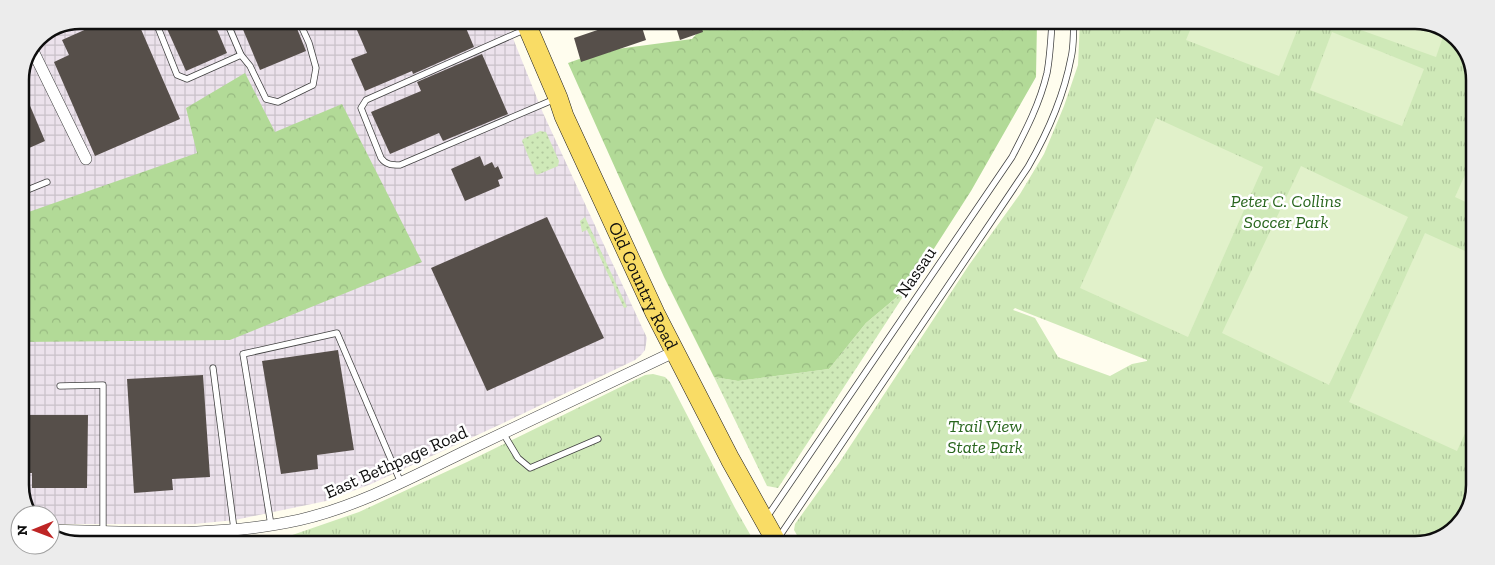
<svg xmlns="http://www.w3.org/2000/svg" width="1495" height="565" font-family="'Zilla Slab',serif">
	<defs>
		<pattern id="industrial-grid" width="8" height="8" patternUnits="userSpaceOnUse" patternTransform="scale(1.25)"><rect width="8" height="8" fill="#ece2ec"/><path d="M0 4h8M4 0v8" fill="none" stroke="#c9c1c9"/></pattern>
		<pattern id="grass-dots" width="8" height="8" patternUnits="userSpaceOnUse" patternTransform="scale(1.25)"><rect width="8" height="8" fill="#cfe9b8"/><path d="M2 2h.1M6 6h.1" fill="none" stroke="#b1c79d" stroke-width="1.8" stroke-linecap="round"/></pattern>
		<pattern id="forest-crowns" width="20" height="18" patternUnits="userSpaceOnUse" patternTransform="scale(1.25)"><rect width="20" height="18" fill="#b2da97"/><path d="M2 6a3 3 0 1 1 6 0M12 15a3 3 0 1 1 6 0" fill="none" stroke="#98ba81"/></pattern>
		<pattern id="park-tufts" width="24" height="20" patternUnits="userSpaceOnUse" patternTransform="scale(1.25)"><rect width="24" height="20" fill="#cfe9b8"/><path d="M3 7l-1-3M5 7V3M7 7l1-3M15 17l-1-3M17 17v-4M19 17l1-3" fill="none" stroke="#b1c79d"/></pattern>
	</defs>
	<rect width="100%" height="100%" fill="#fffdee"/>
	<polygon fill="url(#industrial-grid)" points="80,20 506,21 543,113 647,338 645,350 641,355 635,360 499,425 371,484 326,501 235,520 194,524 50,524 50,515 30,515 20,490 20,76 38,37"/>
	<g fill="url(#grass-dots)">
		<polygon points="540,131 546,132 559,161 558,166 537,175 535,173 522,141 523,139"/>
		<polygon points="585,217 627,307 624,308 587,230 582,232 580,221"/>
		<polygon points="910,286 778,488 767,486 714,377 738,381 829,369 866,323"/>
	</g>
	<g fill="url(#forest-crowns)">
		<polygon points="707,22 1037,22 1036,77 971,191 910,286 866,323 829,369 738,381 714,377 664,277 568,63 602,51 692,39"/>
		<polygon points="245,73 275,132 342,104 422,262 230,340 20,342 20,215 197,153 186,108"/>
	</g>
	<g fill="url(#park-tufts)" fill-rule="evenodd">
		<path d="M1080,22L1435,23L1463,43L1475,75L1472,505L1449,535L1416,545L802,544L794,530L795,524L839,463L969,265L1020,194L1044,154L1064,106L1078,65ZM1015,308L1147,360V361L1132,364L1110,376L1058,357L1035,318L1013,310Z"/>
		<polygon points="653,374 665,377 670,382 735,508 755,543 247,542 272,542 359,512 467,462 645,375"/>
	</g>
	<g fill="#e1f1ca">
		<polygon points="1193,23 1300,23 1279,76 1186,40"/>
		<polygon points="1360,23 1435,23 1445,31 1436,57 1358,29"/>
		<polygon points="1332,32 1424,69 1402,126 1310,90"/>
		<polygon points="1156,118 1263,167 1188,337 1080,288"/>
		<polygon points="1474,155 1474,206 1455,197"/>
		<polygon points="1301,166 1408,217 1329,385 1222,333"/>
		<polygon points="1425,233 1474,255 1472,418 1457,451 1349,402"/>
	</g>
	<g fill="#564f4a">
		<polygon points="124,20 137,20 180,119 95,156 54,62 69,55 62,40 100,23 103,30"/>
		<polygon points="163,20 213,20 227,53 186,71"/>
		<polygon points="239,20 294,21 306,51 260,70"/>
		<polygon points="353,21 463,21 474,47 413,74 412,71 365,91 351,59 367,53"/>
		<polygon points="624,21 640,21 646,40 581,62 574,38"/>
		<polygon points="674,21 700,21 703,32 680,40"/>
		<polygon points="482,54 508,114 443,141 439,133 390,154 371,112 421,91 417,82"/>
		<polygon points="20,82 45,141 20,152"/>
		<polygon points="480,156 484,166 492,162 495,168 498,166 503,178 498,180 500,186 465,201 451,169"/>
		<polygon points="547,217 604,338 487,391 431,268"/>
		<polygon points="338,350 354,450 317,455 318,469 281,474 262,361"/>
		<polygon points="203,375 210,477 172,479 173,490 134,493 127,379"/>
		<polygon points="21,415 88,415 87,488 32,488 32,473 20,473"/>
	</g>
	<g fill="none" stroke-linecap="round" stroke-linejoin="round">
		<g stroke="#414141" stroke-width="7">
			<g id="service">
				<polyline points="155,20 177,75 187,79 241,55"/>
				<polyline points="226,20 241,55 250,66 266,99 278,102 313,85 316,68 309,43 299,21"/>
				<path d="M526,29L366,100L361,108L381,158C386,165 392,165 400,165L555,99"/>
				<polyline points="20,193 47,182"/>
				<polyline points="213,368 234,529"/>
				<polyline points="60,386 103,385 103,532"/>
				<polyline points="503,433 518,458 530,468 598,439"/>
				<path d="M767,517L1012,157C1026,130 1040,103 1047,73C1050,57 1051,39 1052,22"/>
				<polyline points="271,525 243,354 337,333 401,483"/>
				<path d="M779,537L1028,167C1047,134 1064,95 1071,58C1074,46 1073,34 1074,22"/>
			</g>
		</g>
		<g stroke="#414141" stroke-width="12">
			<g id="minor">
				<polyline points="32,49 86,159"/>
				<path d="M50,530C133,532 218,538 299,520C360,506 418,474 474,447C541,415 608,383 676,351"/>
			</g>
		</g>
		<g stroke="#1f1f1f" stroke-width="20">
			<g id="primary">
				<path id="s1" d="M525,21L558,98L564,116L655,313L730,459L777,543"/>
			</g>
		</g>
		<use href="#service" stroke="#fff" stroke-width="5.5"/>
		<use href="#minor" stroke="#fff" stroke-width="11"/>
		<use href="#primary" stroke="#f9dc65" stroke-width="19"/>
	</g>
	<g text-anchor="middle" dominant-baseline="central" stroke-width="5" stroke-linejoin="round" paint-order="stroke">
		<g font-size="18" font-style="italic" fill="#29661e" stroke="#fff">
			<text x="1286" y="201">Peter C. Collins<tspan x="1286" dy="21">Soccer Park</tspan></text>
			<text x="985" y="426">Trail View<tspan x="985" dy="21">State Park</tspan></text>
		</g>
		<g font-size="18" fill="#0e0e0e" stroke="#fff">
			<text transform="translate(916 272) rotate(-56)">Nassau</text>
			<text stroke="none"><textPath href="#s1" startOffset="290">Old Country Road</textPath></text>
			<text transform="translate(396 462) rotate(-24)">East Bethpage Road</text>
		</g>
	</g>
	<path d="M0 0H1495V565H0ZM80 29H1415A51 51 0 0 1 1466 80V485A51 51 0 0 1 1415 536H80A51 51 0 0 1 29 485V80A51 51 0 0 1 80 29Z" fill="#ececec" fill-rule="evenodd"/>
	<path fill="none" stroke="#0e0e0e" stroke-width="2.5" d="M80 29H1415A51 51 0 0 1 1466 80V485A51 51 0 0 1 1415 536H80A51 51 0 0 1 29 485V80A51 51 0 0 1 80 29Z"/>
	<g transform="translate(35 530) rotate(269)"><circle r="24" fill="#ffffff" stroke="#9f9f9f"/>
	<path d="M0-4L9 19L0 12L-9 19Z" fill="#be2525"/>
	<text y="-8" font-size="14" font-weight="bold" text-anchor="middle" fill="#0e0e0e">N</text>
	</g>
</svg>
